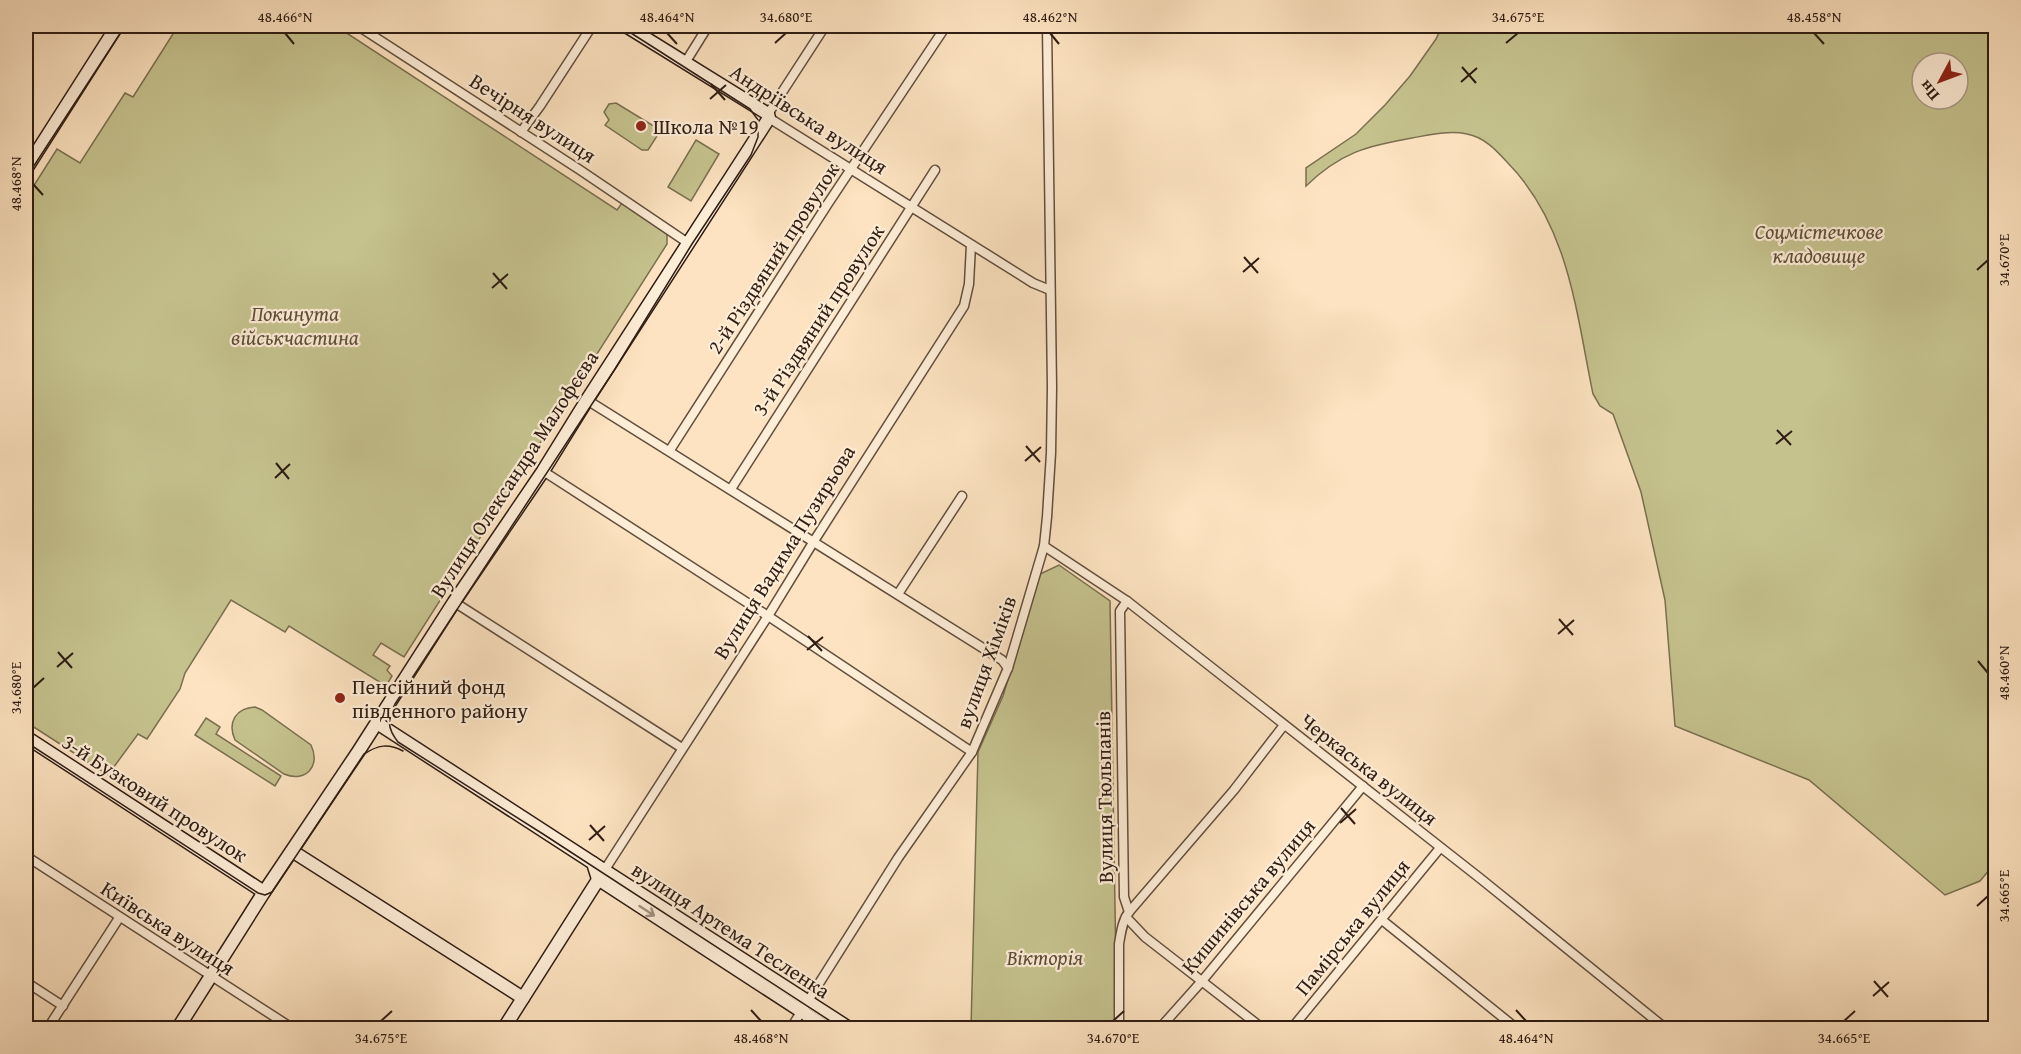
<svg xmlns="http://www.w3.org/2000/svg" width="2021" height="1054" font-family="'Gentium Book Plus',serif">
	<rect width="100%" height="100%" fill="#fde3c1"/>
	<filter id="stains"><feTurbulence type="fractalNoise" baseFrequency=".00333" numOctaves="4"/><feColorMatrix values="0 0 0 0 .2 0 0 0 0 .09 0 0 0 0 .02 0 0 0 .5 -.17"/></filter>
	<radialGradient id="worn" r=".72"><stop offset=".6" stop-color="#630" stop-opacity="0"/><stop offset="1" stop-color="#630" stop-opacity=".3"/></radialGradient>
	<g fill="#c5c28e" stroke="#7a6f50" stroke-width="1.5" fill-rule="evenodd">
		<polygon points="178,26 336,26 617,210 622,203 667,234 667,244 404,657 381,643 373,655 390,666 387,670 392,676 386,686 289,626 285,632 231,600 185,673 180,689 147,739 138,734 108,775 26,722 26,198 57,149 80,163 125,93 133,97"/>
		<path d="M1442,26H1995V874L1990,869L1980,881L1945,895L1809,780L1675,726L1665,600L1641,492L1613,414L1600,406L1593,394C1576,312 1569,225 1507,162C1496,150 1484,137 1467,134C1449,130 1429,135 1412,138C1366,146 1340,153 1306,186V168L1356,134L1385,105L1410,76L1436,39ZM1922,63H1958V99H1922Z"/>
		<polygon points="616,103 657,128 659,133 648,150 642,150 605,125 609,120 604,112 609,104"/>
		<polygon points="696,140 719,154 691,201 668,187"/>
		<polygon points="1059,565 1110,601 1117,1028 971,1028 978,752 1003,696 1040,574"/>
		<path d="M255,707L262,710L311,745C321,766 306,783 284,774L235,740C227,722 236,708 255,707Z"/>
		<polygon points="206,718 220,727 216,734 281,776 275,786 195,735"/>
	</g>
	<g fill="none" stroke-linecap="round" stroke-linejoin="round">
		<g stroke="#624e3e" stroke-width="11">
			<g id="street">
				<polyline points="358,26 580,170 688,243"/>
				<polyline points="685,63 708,26"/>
				<polyline points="768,114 825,26"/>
				<polyline points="769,118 1033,283 1050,290"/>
				<polyline points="521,132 540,106 592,26"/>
				<polyline points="587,400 1002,660 1008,668"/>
				<polyline points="670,450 827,205 946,26"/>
				<polyline points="543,471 768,616 972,752"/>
				<polyline points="731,489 935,170"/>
				<polyline points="1044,546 1127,601 1481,879 1665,1028"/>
				<polyline points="898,594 962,496"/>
				<polyline points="454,602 682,748"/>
				<polyline points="26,856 292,1028"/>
				<polyline points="604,871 768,616 814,541 964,306 969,284 971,245"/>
				<polyline points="1129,912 1234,790 1284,725"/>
				<polyline points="1126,917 1145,937 1262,1028"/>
				<polyline points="1382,920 1516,1028"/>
				<polyline points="26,982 63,1006"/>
				<polyline points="48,1028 119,918"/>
				<polyline points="791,1028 898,858 972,752 1008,668 1044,546 1047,517 1051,453 1052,387 1047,26"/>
				<path d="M1119,1028V944C1121,933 1122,921 1129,912L1124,897L1120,611L1127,601"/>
				<polyline points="1160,1028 1202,981 1363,786"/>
				<polyline points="1292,1028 1440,848"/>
			</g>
		</g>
		<g stroke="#2f1c13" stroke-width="15">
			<g id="secondary">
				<polyline points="26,169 117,26"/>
				<polyline points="377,723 593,863 598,879"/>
				<polyline points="26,737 264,892"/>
				<polyline points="292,851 523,998"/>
				<polyline points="593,863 849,1028"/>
				<polyline points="598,879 827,1028"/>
				<polyline points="178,1028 264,892 358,752 454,602 543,471 587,400 769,118 768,114 626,26"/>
				<polyline points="504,1028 603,872"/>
			</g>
		</g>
		<use href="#street" stroke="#feedd7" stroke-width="8"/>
		<use href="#secondary" stroke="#feedd7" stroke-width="12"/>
		<g stroke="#2f1c13" stroke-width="1.5">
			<path d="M620,26L750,109L758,120V137L751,155L692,244L615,369L395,704C387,719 387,728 398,742L543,834L841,1028"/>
			<polyline points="26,178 125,26"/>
			<path d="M26,742L258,893L265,895L272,892L364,754C378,745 388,743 403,751"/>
		</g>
	</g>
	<defs><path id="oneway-shaft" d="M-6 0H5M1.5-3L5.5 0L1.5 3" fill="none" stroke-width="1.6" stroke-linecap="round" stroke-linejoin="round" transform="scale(1.5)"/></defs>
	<use stroke="#a18f7f" href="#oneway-shaft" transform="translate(647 911) rotate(33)"/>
	<path fill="none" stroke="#2f1c13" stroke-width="2" d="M285,33L294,44M667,33L677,44M1050,33L1059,44M1814,33L1824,44M775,43L786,33M1506,43L1518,33M1462,67L1476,83M1461,82L1477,68M711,84L725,100M710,99L726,85M33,184L43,195M1244,257L1258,273M1977,270L1988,260M1243,272L1259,258M493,273L507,289M492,288L508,274M1777,430L1791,445M1776,444L1792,431M1026,446L1040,462M1025,461L1041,447M276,463L289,479M275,478L290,464M1559,619L1573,635M1558,634L1574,620M808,636L822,651M807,650L823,637M58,652L72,668M1978,661L1988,673M57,667L73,653M33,688L44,678M1341,808L1355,824M1340,823L1356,809M590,825L604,841M589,840L605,826M1977,906L1988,896M1874,981L1888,997M1873,996L1889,982M751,1010L761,1021M1516,1010L1526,1021M381,1021L392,1011M1113,1021L1124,1011M1844,1021L1855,1011"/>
	<g fill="#8f2418" stroke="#feedd7" stroke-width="2">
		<circle cx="641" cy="126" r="6"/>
		<circle cx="340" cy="698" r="6"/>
	</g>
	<g text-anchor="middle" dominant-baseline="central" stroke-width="4.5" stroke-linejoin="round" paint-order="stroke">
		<g font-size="21" fill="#2f1c13" stroke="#feedd7">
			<text transform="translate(533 118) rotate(33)">Вечірня вулиця</text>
			<text transform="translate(809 119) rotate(33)">Андріївська вулиця</text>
			<text transform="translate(773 258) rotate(-57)">2-й Різдвяний провулок</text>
			<text transform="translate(818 320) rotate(-57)">3-й Різдвяний провулок</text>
			<text transform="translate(514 474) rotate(-57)">Вулиця Олександра Малофєєва</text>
			<text transform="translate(784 552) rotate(-58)">Вулиця Вадима Пузирьова</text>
			<text transform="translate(986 662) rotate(-70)">вулиця Хіміків</text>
			<text transform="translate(1369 769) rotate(38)">Черкаська вулиця</text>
			<text transform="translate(1104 797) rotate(-91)">Вулиця Тюльпанів</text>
			<text transform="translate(155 798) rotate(33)">3-й Бузковий провулок</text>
			<text transform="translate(1248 896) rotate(-50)">Кишинівська вулиця</text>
			<text transform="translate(1352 927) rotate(-51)">Памірська вулиця</text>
			<text transform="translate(168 928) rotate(33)">Київська вулиця</text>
			<text transform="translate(731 930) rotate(33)">вулиця Артема Тесленка</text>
		</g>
		<g font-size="21" fill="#2f1c13" stroke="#feedd7" text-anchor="start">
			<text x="653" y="126">Школа №19</text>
			<text x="352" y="686">Пенсійний фонд<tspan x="352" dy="24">південного району</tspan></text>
		</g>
		<g font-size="21" font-style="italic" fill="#5c4e38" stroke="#feedd7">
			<text x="1819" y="231">Соцмістечкове<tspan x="1819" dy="24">кладовище</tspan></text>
			<text x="295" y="313">Покинута<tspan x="295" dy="24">військчастина</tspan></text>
			<text x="1045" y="957">Вікторія</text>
		</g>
	</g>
	<rect width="2021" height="1054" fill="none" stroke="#fde3c1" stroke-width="66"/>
	<g transform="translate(1940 81) rotate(229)"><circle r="28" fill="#feedd7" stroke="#ab9989" stroke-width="1.5"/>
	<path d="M0-4.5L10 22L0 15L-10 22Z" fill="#8f2418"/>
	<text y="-9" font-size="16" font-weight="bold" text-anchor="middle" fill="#2f1c13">Пн</text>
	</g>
	<rect x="33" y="33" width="1955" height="988" fill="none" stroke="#2f1c13" stroke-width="2"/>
	<g font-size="15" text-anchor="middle" fill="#2f1c13">
		<text x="285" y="22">48.466°N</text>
		<text x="667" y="22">48.464°N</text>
		<text x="786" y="22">34.680°E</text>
		<text x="1050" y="22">48.462°N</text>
		<text x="1518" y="22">34.675°E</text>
		<text x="1814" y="22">48.458°N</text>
		<text transform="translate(16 184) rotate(-90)" y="5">48.468°N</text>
		<text transform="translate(2004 260) rotate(-90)" y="5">34.670°E</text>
		<text transform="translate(2004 673) rotate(-90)" y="5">48.460°N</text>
		<text transform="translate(16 688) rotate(-90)" y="5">34.680°E</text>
		<text transform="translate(2004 896) rotate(-90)" y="5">34.665°E</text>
		<text x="381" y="1043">34.675°E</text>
		<text x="761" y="1043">48.468°N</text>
		<text x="1113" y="1043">34.670°E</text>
		<text x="1526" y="1043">48.464°N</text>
		<text x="1844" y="1043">34.665°E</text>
	</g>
	<rect width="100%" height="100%" filter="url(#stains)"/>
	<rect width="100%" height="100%" fill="url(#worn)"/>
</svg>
